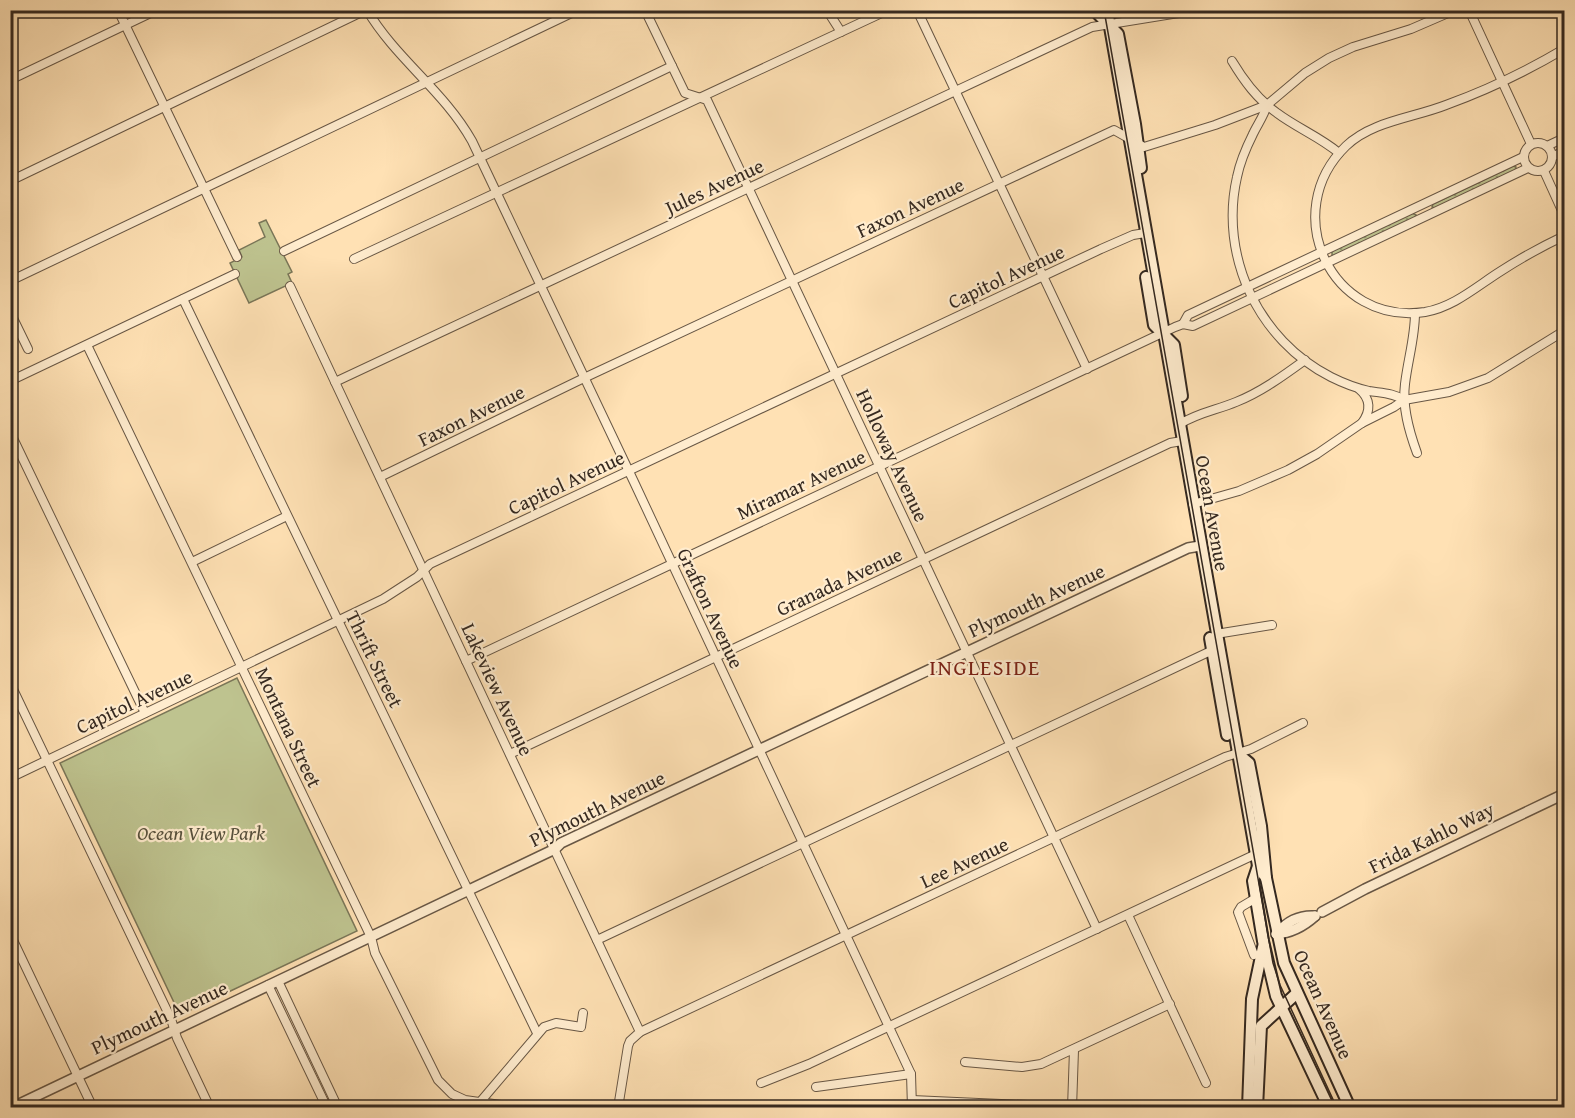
<svg xmlns="http://www.w3.org/2000/svg" width="1575" height="1118" font-family="'Gentium Book Plus',serif">
	<defs>
		<pattern id="grass-dots" width="8" height="8" patternUnits="userSpaceOnUse" patternTransform="scale(1.5)"><rect width="8" height="8" fill="#bec38f"/><path d="M2 2h.1M6 6h.1" fill="none" stroke="#9b9e74" stroke-width="1.8" stroke-linecap="round"/></pattern>
	</defs>
	<rect width="100%" height="100%" fill="#ffe1b4"/>
	<filter id="stains"><feTurbulence type="fractalNoise" baseFrequency=".00333" numOctaves="4"/><feColorMatrix values="0 0 0 0 .2 0 0 0 0 .09 0 0 0 0 .02 0 0 0 .5 -.17"/></filter>
	<radialGradient id="worn" r=".72"><stop offset=".6" stop-color="#630" stop-opacity="0"/><stop offset="1" stop-color="#630" stop-opacity=".3"/></radialGradient>
	<g fill="url(#grass-dots)" stroke="#7a7658" stroke-width="1.5">
		<polygon points="1513,166 1516,167 1515,171 1435,208 1432,207 1433,204"/>
		<polygon points="1412,213 1416,215 1415,218 1334,256 1332,255 1332,251"/>
	</g>
	<g fill="#bec38f" stroke="#7a7658" stroke-width="1.5">
		<polygon points="266,220 292,272 288,274 292,283 249,303 230,263 242,257 239,250 265,237 259,223"/>
		<polygon points="237,678 357,931 180,1015 60,763"/>
	</g>
	<g fill="none" stroke-linecap="round" stroke-linejoin="round">
		<g stroke="#685745" stroke-width="10">
			<g id="minor">
				<polyline points="118,10 237,257"/>
				<path d="M367,10C396,59 444,91 472,141L634,482L911,1074L912,1108"/>
				<polyline points="645,10 685,93 707,100 1097,929"/>
				<polyline points="827,10 841,32"/>
				<polyline points="917,10 1087,369"/>
				<polyline points="1469,10 1531,144"/>
				<path d="M1564,49C1527,71 1487,90 1446,105C1413,118 1372,121 1346,146C1278,212 1331,326 1425,312C1454,307 1477,286 1501,271C1521,258 1543,246 1564,236"/>
				<path d="M1232,61C1244,81 1257,99 1277,113C1297,128 1320,137 1339,153"/>
				<polyline points="10,80 157,10"/>
				<path d="M1267,105C1264,116 1257,125 1253,134C1246,148 1240,162 1237,177C1219,256 1258,340 1331,377C1343,383 1356,388 1369,391C1381,393 1394,393 1404,400"/>
				<circle cx="1538" cy="157" r="14"/>
				<polyline points="1547,146 1564,138"/>
				<polyline points="1552,157 1564,151"/>
				<polyline points="1544,171 1564,215"/>
				<polyline points="10,181 366,10"/>
				<polyline points="284,251 672,66"/>
				<polyline points="354,259 888,10"/>
				<polyline points="10,281 578,10"/>
				<polyline points="290,286 640,1032 630,1041 628,1046 618,1108"/>
				<polyline points="183,299 537,1033"/>
				<polyline points="10,312 28,349"/>
				<path d="M1415,313C1415,337 1408,359 1405,384C1402,407 1409,431 1417,453"/>
				<polyline points="1183,324 1188,315 1523,157"/>
				<polyline points="87,345 371,937 375,953 438,1080 452,1094 465,1100 523,1108"/>
				<polyline points="10,381 235,274"/>
				<polyline points="335,382 1092,27 1197,10"/>
				<path d="M1359,389C1371,399 1371,411 1362,423"/>
				<path d="M1180,424C1197,413 1217,410 1236,402C1261,392 1283,376 1305,360"/>
				<polyline points="10,432 145,713"/>
				<polyline points="380,477 584,378 1114,130 1144,147 1215,125 1267,105 1305,73 1329,58 1353,47 1411,29 1455,10"/>
				<polyline points="1193,504 1239,491 1288,470 1317,454 1362,423 1394,407 1404,400 1449,392 1488,378 1564,331"/>
				<polyline points="192,562 287,516"/>
				<polyline points="1216,634 1272,625"/>
				<polyline points="466,661 1175,327 1183,324 1193,326 1528,168"/>
				<polyline points="10,683 171,1019 177,1038 210,1108"/>
				<polyline points="510,754 1170,443 1182,441"/>
				<polyline points="10,778 383,599 417,577 430,564 1101,249 1133,235 1145,233"/>
				<polyline points="1128,915 1206,1083"/>
				<polyline points="10,934 93,1108"/>
				<polyline points="597,940 1215,649"/>
				<polyline points="1254,955 1238,912 1241,907 1256,898"/>
				<polyline points="278,981 338,1108"/>
				<polyline points="268,985 327,1108"/>
				<polyline points="640,1032 1225,757 1251,749 1303,723"/>
				<polyline points="965,1062 1022,1067 1041,1064 1170,1004"/>
				<polyline points="761,1083 809,1064 1256,854"/>
				<polyline points="816,1087 911,1074"/>
				<polyline points="912,1100 1072,1107"/>
				<polyline points="475,1108 544,1027 556,1023 581,1027 583,1013"/>
				<polyline points="1072,1108 1074,1050"/>
			</g>
		</g>
		<g stroke="#685745" stroke-width="12">
			<g id="tertiary">
				<polyline points="1322,912 1365,889 1564,794"/>
				<path d="M1276,934C1287,922 1298,915 1315,916"/>
				<path d="M1276,934C1291,933 1304,926 1315,916"/>
				<polyline points="11,1108 555,849 561,843 1188,548 1200,546"/>
			</g>
		</g>
		<g stroke="#352920" stroke-width="14">
			<g id="secondary">
				<polyline points="1098,10 1098,14 1118,34 1135,124 1141,168"/>
				<polyline points="1107,10 1258,866 1266,878"/>
				<polyline points="1146,277 1154,325 1174,345 1182,396"/>
				<polyline points="1210,638 1227,735"/>
				<polyline points="1237,753 1249,763 1261,826 1266,878 1284,963 1350,1108"/>
				<polyline points="1258,866 1253,881 1263,941 1276,996 1329,1108"/>
				<polyline points="1248,1108 1252,999 1263,947"/>
				<polyline points="1257,1108 1261,1026 1297,993"/>
			</g>
		</g>
		<use href="#minor" stroke="#ffecce" stroke-width="8"/>
		<use href="#tertiary" stroke="#ffecce" stroke-width="9"/>
		<use href="#secondary" stroke="#ffecce" stroke-width="10"/>
		<polyline stroke="#352920" stroke-width="1.5" points="1104,10 1273,963 1280,985 1337,1108"/>
	</g>
	<g text-anchor="middle" dominant-baseline="central" stroke-width="4.5" stroke-linejoin="round" paint-order="stroke">
		<g font-size="20" fill="#352920" stroke="#ffecce">
			<text transform="translate(714 186) rotate(-25)">Jules Avenue</text>
			<text transform="translate(910 207) rotate(-25)">Faxon Avenue</text>
			<text transform="translate(1006 276) rotate(-25)">Capitol Avenue</text>
			<text transform="translate(471 415) rotate(-26)">Faxon Avenue</text>
			<text transform="translate(893 455) rotate(65)">Holloway Avenue</text>
			<text transform="translate(566 482) rotate(-25)">Capitol Avenue</text>
			<text transform="translate(801 484) rotate(-25)">Miramar Avenue</text>
			<text transform="translate(1213 513) rotate(80)">Ocean Avenue</text>
			<text transform="translate(839 581) rotate(-25)">Granada Avenue</text>
			<text transform="translate(1036 600) rotate(-25)">Plymouth Avenue</text>
			<text transform="translate(711 608) rotate(65)">Grafton Avenue</text>
			<text transform="translate(375 659) rotate(64)">Thrift Street</text>
			<text transform="translate(498 689) rotate(65)">Lakeview Avenue</text>
			<text transform="translate(134 701) rotate(-25)">Capitol Avenue</text>
			<text transform="translate(289 727) rotate(65)">Montana Street</text>
			<text transform="translate(597 808) rotate(-26)">Plymouth Avenue</text>
			<text transform="translate(1431 837) rotate(-26)">Frida Kahlo Way</text>
			<text transform="translate(964 862) rotate(-25)">Lee Avenue</text>
			<text transform="translate(1324 1004) rotate(66)">Ocean Avenue</text>
			<text transform="translate(159 1017) rotate(-25)">Plymouth Avenue</text>
		</g>
		<g font-size="20" font-style="italic" fill="#57503c" stroke="#ffecce">
			<text x="201" y="832">Ocean View Park</text>
		</g>
		<g font-size="22" letter-spacing="1.5" fill="#7a1f14" stroke="#ffecce">
			<text x="985" y="667">INGLESIDE</text>
		</g>
	</g>
	<rect width="1575" height="1118" fill="none" stroke="#ffe1b4" stroke-width="36"/>
	<rect x="12" y="12" width="1551" height="1094" fill="none" stroke="#352920" stroke-width="3"/>
	<rect x="18" y="18" width="1539" height="1082" fill="none" stroke="#352920" stroke-width="1.5"/>
	<rect width="100%" height="100%" filter="url(#stains)"/>
	<rect width="100%" height="100%" fill="url(#worn)"/>
</svg>
